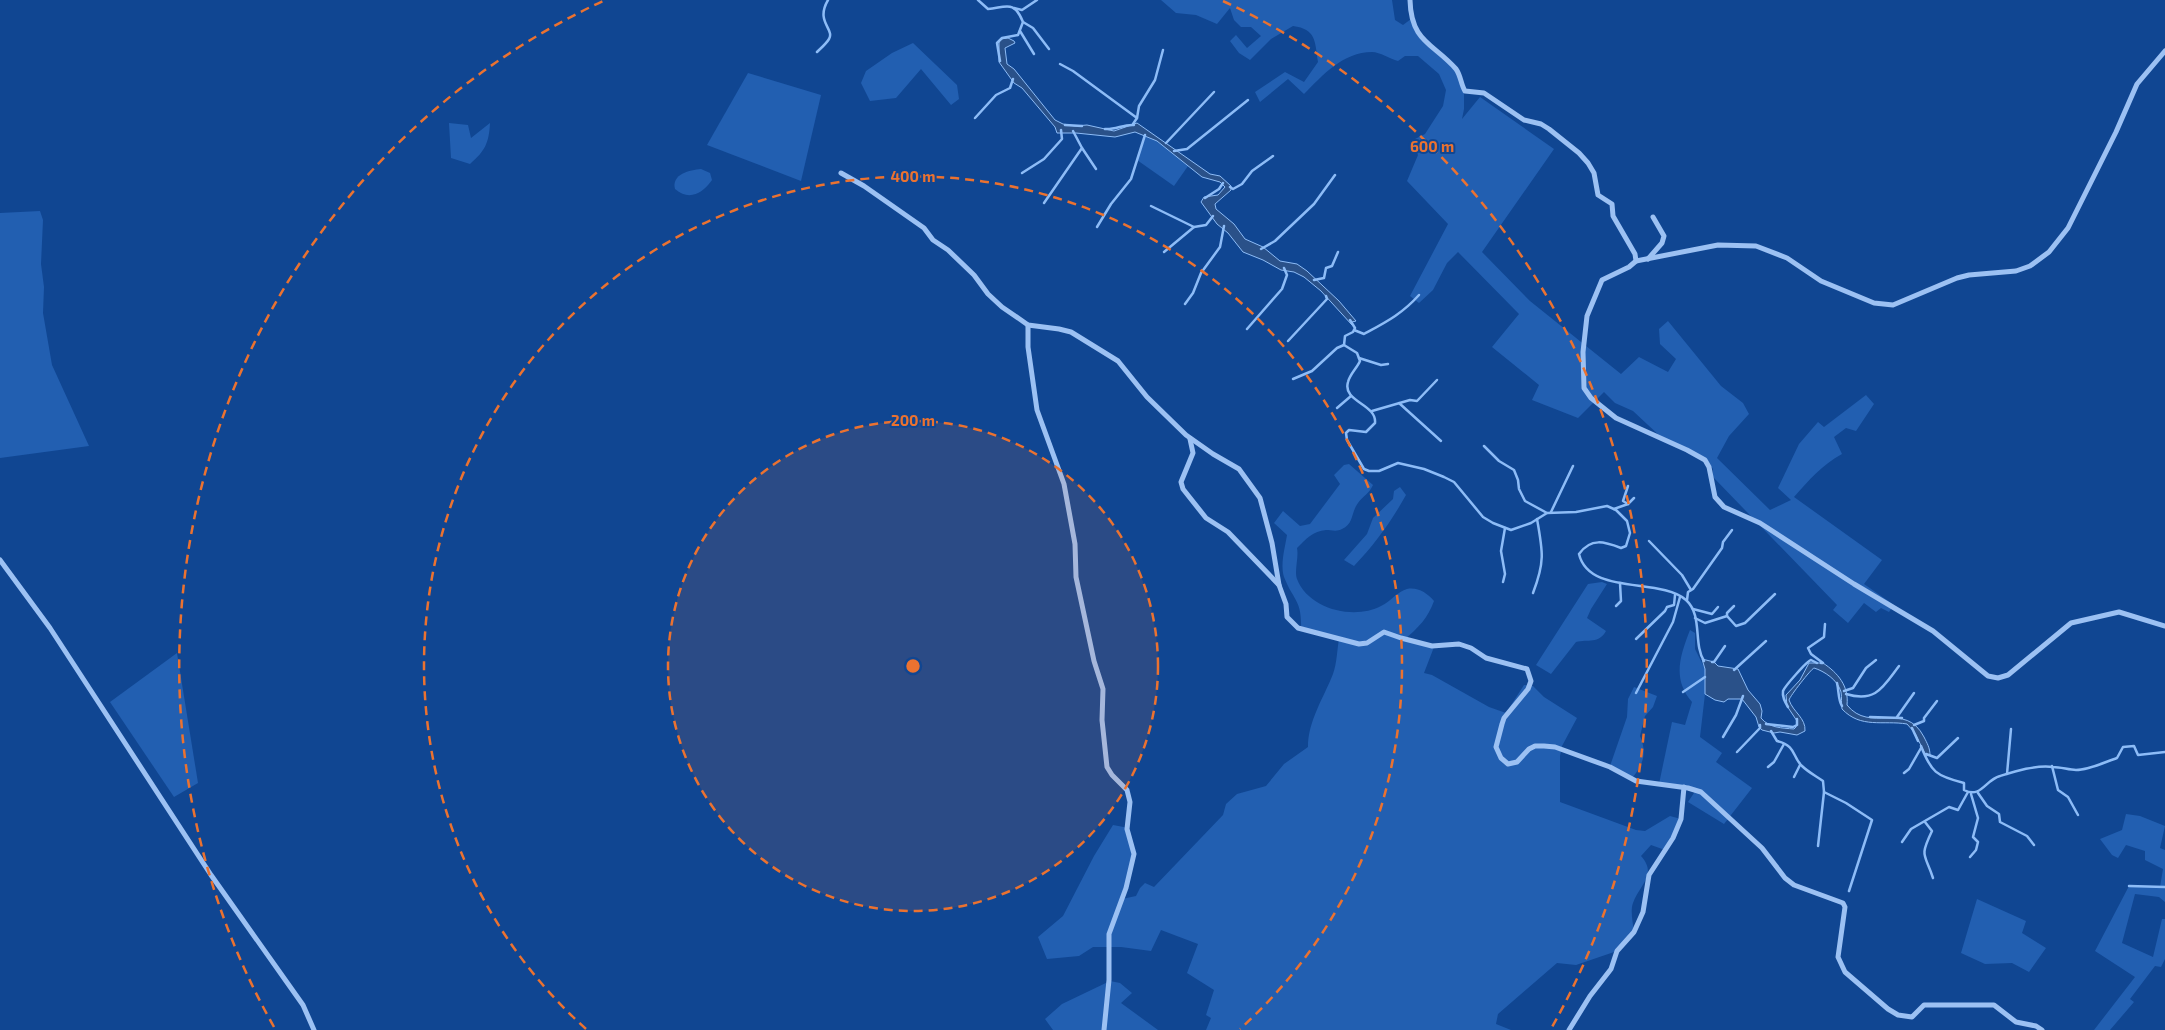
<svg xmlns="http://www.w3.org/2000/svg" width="2165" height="1030" font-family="'Exo 2',sans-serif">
	<rect width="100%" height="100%" fill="#104692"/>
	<g fill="#225fb1">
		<path d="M1161,0H1392L1395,20L1403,25L1411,19L1428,44L1455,66L1464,84V109L1462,119L1480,97L1554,149L1482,252L1530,301L1621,374L1639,357L1668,372L1676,359L1660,344L1659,329L1668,321L1721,386L1743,403L1749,414L1729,436L1717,458L1770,510L1791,500L1778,488L1799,444L1818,422L1824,427L1866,395L1874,404L1856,431L1846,428L1834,437L1842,454C1822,465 1809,480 1794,497L1882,560L1864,584L1894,605L1889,612L1881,608L1876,612L1864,603L1848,623L1833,610L1837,605L1713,477V469L1706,459L1662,438L1633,411L1615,403L1604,392L1578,418L1532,400L1539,385L1492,347L1519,314L1458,252L1447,263L1433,290L1419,303L1410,296L1448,224L1407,181L1418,155L1411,141L1425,134L1443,106L1446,90L1439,74L1418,56H1405L1398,61C1390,59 1380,52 1372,52C1343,52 1323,75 1304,94L1288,79L1260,102L1255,92L1285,72L1304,82L1318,62C1315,41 1316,29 1293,26L1271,39L1250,60L1239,53L1230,41L1236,35L1247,48L1261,36L1251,27H1241L1234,20L1230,8L1217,24L1196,15L1176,13Z"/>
		<polygon points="913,43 957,85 959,99 951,105 921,69 896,98 870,101 861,83 866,71 892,53"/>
		<polygon points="748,73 821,95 801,181 707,145"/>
		<path d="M449,123L468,125L471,138L490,123C489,143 485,151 470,164L451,158Z"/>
		<polygon points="1146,136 1157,141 1188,166 1174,186 1137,160"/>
		<path d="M701,169L710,173L712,180C702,194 689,201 675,189C671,174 690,170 701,169Z"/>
		<polygon points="40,211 43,220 41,264 44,287 43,313 52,365 89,446 0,458 0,213"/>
		<path d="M1349,464L1373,485C1369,494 1363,496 1358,503C1351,512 1354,524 1342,529C1337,532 1331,530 1326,530C1313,531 1306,539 1297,548C1299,557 1294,571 1297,579C1309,610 1355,620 1381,606C1390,602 1398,591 1407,589C1418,587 1427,593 1434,601C1428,618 1418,628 1404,640L1434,647L1424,673L1432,675L1489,707L1506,713L1524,685L1533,686L1544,697L1577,718L1562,746L1560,756V802L1636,830L1645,831L1670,816L1681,819L1665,850L1651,845L1641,856C1658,875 1639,885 1633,903C1630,911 1633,923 1634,932L1617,951L1576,965L1557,963L1498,1014L1496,1024L1511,1030H1206L1211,1018L1206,1015L1214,990L1187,973L1198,944L1161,930L1151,951L1121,947H1093L1079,956L1047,959L1038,937L1063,916L1094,856L1113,825L1129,828C1138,855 1130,873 1122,899L1136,896L1140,888L1145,883L1154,887L1223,815L1226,804L1237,794L1266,786L1284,764L1308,747C1308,721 1324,697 1333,674C1337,663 1337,650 1339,639L1301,628C1302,600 1293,600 1284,577C1280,564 1285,548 1287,535L1274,523L1283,511L1300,526L1310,524L1340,484L1334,475L1344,465Z"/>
		<path d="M1400,487L1406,495C1391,522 1375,544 1354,566L1344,560L1367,534L1373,518L1393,499L1394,491Z"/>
		<path d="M1602,582L1607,584L1591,609L1587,618L1606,631C1599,644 1588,639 1576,642L1551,674L1536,665L1588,584Z"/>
		<path d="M1690,630L1695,633V649L1705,669V694L1700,737L1722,753L1716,762L1752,788L1724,824L1688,802L1696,790L1659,784L1672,722L1685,725L1692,702C1672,679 1680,656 1690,630Z"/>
		<polygon points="177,653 198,783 174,797 110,702"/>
		<path d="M1634,687L1657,696L1653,707L1645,716L1640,736C1647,752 1644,764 1632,778L1610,766L1627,717L1628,699Z"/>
		<polygon points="2126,814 2140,816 2165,826 2160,848 2165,850 2165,902 2159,897 2135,894 2122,943 2153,957 2162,919 2165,919 2165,959 2161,967 2155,966 2130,999 2134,1002 2110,1030 2094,1030 2135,977 2095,951 2129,886 2160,887 2163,869 2145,860 2145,851 2126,845 2118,858 2112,855 2100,839 2122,830"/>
		<polygon points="1977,899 2026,921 2022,933 2046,948 2029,972 2012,963 1985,964 1961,953"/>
		<polygon points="1110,981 1120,983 1132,993 1121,1003 1158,1030 1053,1030 1045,1019 1062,1004"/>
	</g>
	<g fill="#2a5189" stroke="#8dbcf7">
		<polygon points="1008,38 1014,41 1015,43 1005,48 1007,64 1014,69 1055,120 1063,124 1075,126 1087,125 1114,131 1137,123 1210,174 1220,176 1231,186 1231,190 1215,204 1216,209 1234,224 1245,239 1263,247 1280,261 1297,264 1307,271 1339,301 1356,321 1352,322 1352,325 1321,291 1304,277 1294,272 1281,270 1263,260 1243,252 1228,233 1217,224 1201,202 1204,197 1218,195 1225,187 1220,182 1202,177 1157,141 1135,132 1115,137 1076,133 1057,133 1055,127 1022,88 1014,83 999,62 999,42 1001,39"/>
		<path d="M1702,659L1714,662L1718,666L1738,669L1748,690L1760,704L1762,711L1761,718C1769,728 1782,728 1794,729L1796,727L1797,721L1787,706L1786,695L1800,680L1809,663H1823C1838,673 1849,686 1847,705C1870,734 1905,700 1924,737C1927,743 1930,748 1930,755L1926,756L1915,733L1907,724C1883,720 1861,729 1842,709C1841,703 1842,698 1841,692C1838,680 1824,671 1814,668C1811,669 1790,696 1789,700C1793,712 1806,718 1805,731L1797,735L1780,732L1774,733L1762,730L1759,727L1756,717L1742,699H1728L1724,702L1715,700L1705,694V669Z"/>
	</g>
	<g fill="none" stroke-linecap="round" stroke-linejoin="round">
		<g stroke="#8dbcf7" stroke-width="2.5">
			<path d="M978,0L988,9C1007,7 1014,0 1023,22L1018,35L1002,38L997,43L1000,61"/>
			<polyline points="1014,8 1022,10 1037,0"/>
			<polyline points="1023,22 1033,28 1049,49"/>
			<polyline points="1020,31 1034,54"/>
			<path d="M817,52C821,48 826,44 829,39C835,29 815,22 828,0"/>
			<polyline points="1060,64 1073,71 1137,118"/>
			<polyline points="975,118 996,95 1010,88 1013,79"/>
			<polyline points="1133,124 1137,118 1139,106 1155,80 1163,50"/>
			<polyline points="1065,125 1082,126"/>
			<path d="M1105,129C1115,130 1124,124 1134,125"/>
			<polyline points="1166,143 1214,92"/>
			<polyline points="1082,148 1096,169"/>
			<polyline points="1174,151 1187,149 1248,100"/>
			<polyline points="1022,173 1044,159 1062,139 1061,130"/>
			<polyline points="1230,187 1233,189 1242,184 1252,171 1273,156"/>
			<polyline points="1205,198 1219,189 1223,183"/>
			<polyline points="1044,203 1082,148 1073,131"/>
			<polyline points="1151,206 1194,227 1206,225 1213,216"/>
			<polyline points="1097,227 1111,204 1131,179 1145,135"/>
			<polyline points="1261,249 1275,241 1314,204 1335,175"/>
			<polyline points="1164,252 1194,227"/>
			<polyline points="1314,280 1324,278 1326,268 1332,266 1338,252"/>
			<polyline points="1185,304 1193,293 1201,273 1220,247 1224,226"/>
			<path d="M1350,320L1355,328L1353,332L1345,336L1344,345L1357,353L1360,361C1357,368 1350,374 1348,382C1342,402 1377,404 1375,423L1366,432L1349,430L1346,433L1347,440L1364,469L1369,471H1379L1398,463L1424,469L1444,477L1454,482L1483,517L1493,523L1511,530L1531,523L1547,513L1576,512L1607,506L1616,510L1627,521L1630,533L1626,546L1621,548C1605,542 1591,537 1579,554C1589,596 1660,577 1686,600C1703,615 1693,644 1704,661"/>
			<polyline points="1247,329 1282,289 1287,275 1284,268"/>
			<path d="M1354,330L1364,334C1386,322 1402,314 1419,295"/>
			<polyline points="1288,341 1327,299 1326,296"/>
			<polyline points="1359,358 1381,365 1388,364"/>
			<polyline points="1293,379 1312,371 1337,348 1344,345"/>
			<polyline points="1399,403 1441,441"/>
			<polyline points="1337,408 1351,396"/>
			<polyline points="1372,411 1410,400 1417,401 1437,380"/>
			<polyline points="1484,446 1499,461 1514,470 1518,480 1519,489 1525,501 1547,513"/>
			<polyline points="1628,486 1623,501 1628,504"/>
			<polyline points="1614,509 1628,504 1634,498"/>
			<polyline points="1551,512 1573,466"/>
			<polyline points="1649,541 1682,575 1691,590"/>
			<polyline points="1503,582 1505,574 1501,551 1505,528"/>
			<path d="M1533,593C1545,562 1543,552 1537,519"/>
			<polyline points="1687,600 1688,592 1693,589 1722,548 1723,542 1732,530"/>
			<polyline points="1616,606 1621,601 1620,583"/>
			<polyline points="1693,609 1712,614 1718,607"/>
			<polyline points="1727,616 1727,613 1734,606"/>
			<polyline points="1695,618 1705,623 1727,616 1736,626 1745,623 1775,594"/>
			<polyline points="1636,639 1665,611 1667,607 1674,605 1675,595"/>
			<polyline points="1712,662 1714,662 1725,646"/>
			<polyline points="1821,663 1823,663 1811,654 1808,648 1824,637 1825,624"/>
			<polyline points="1734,670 1766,641"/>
			<path d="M1837,683C1839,691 1838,700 1842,706"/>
			<polyline points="1844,691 1853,688 1866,668 1876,660"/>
			<polyline points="1683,692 1705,677"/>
			<polyline points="1636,693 1673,622 1680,597"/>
			<path d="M1846,694C1876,703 1883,687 1899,666"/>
			<path d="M1788,707C1785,702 1782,697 1783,691C1785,686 1807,661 1811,660L1817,663"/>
			<polyline points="1870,717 1902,718"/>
			<polyline points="1897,717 1914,693"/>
			<polyline points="1766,724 1793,727 1797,725 1797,719"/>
			<polyline points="1914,725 1924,721 1924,718 1937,701"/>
			<polyline points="1912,728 1918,741"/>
			<path d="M1771,731L1777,741C1797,746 1792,757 1802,766C1808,772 1816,776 1823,781L1824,792L1846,803L1872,820L1849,891"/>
			<polyline points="1723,737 1736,715 1743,696"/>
			<path d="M1921,746C1931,772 1936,776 1964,783V790C1981,799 1985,780 2000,776C2016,771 2035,765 2053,767C2061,767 2069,770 2076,770C2089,770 2105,762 2117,758L2123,747L2134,746L2138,755L2165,752"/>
			<polyline points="1737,752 1760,728 1760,725"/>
			<polyline points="1926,754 1937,758 1958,738"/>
			<polyline points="2052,766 2058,790 2068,797 2078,815"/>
			<polyline points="1768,767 1774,762 1784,744"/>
			<polyline points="1904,773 1909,769 1921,748"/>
			<polyline points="2007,774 2011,729"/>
			<polyline points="1794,777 1800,765"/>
			<polyline points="1978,793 1987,806 1999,814 2000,822 2027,836 2034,845"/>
			<path d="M1925,822L1932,831C1919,858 1925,853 1933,878"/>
			<polyline points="1902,842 1911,829 1949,807 1958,810 1968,792"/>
			<polyline points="1818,846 1824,792"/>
			<polyline points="1970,857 1976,850 1978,842 1973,837 1978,818 1971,794"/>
			<polyline points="2129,886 2165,887"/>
		</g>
		<g stroke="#9cc1f3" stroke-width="5">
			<path d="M1410,0C1411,42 1433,43 1456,69C1461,76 1461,85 1465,91L1484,93L1524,120L1541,124L1549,129L1579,153L1588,163L1594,173L1598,195L1612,204L1613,216L1635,254L1636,261L1629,267L1602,280L1587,316L1583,352L1584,388L1591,398L1616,418L1687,450L1705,460L1709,467L1715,497L1724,507L1760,523L1854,584L1933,631L1988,676L1998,678L2008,675L2071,623L2119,612L2165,626"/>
			<polyline points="841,173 864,186 924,228 933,240 948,250 974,275 988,294 1002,307 1021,320 1028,325 1059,329 1071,332 1118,361 1147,397 1186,435 1213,454 1239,469 1260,498 1272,543 1279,585 1286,604 1287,617 1298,628 1359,644 1367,643 1384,632 1401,638 1432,646 1459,644 1471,648 1486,658 1527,669 1531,681 1528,689 1504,718 1502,724 1496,747 1501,758 1508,764 1517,762 1529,749 1535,746 1544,746 1555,747 1610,767 1636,781 1688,788 1701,792 1762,848 1785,878 1794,885 1843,903 1845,907 1838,957 1845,972 1888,1009 1898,1015 1912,1017 1924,1005 1994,1005 2016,1022 2036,1026 2042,1030"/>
			<polyline points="1648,259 1662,243 1664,236 1653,217"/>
			<polyline points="1636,261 1718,245 1756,246 1787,258 1821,281 1874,303 1893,305 1957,278 1969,275 2016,271 2030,266 2049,252 2068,228 2116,132 2137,84 2165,51"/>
			<polyline points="1028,325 1028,347 1037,410 1064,484 1075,544 1076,577 1094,661 1103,689 1102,720 1107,767 1112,775 1127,790 1130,802 1127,829 1134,854 1126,888 1109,934 1109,980 1104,1030"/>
			<polyline points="1190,439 1193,453 1181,482 1183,489 1206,518 1228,532 1279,585"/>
			<polyline points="0,560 50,628 211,875 303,1005 314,1030"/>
			<polyline points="1569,1030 1590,996 1611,969 1617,951 1634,932 1643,912 1649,875 1673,838 1681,819 1684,787"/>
		</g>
	</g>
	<circle cx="913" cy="666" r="245" fill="#eb7230" fill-opacity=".12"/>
	<g fill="none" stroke="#eb7230" stroke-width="2.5" stroke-dasharray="9 6">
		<circle cx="913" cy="666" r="245"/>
		<path d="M586 1029A489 489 0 1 1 1240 1029"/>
		<path d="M274 1027A734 734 0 0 1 603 1M1223 1A734 734 0 0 1 1552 1027"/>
	</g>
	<circle cx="913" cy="666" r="8" fill="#eb7230" stroke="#104692" stroke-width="2.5"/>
	<g font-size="15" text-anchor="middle" font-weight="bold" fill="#eb7230" stroke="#104692" stroke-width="4" stroke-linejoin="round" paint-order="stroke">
		<text x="1432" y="152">600 m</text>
		<text x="913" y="182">400 m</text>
		<text x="913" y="426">200 m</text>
	</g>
</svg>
